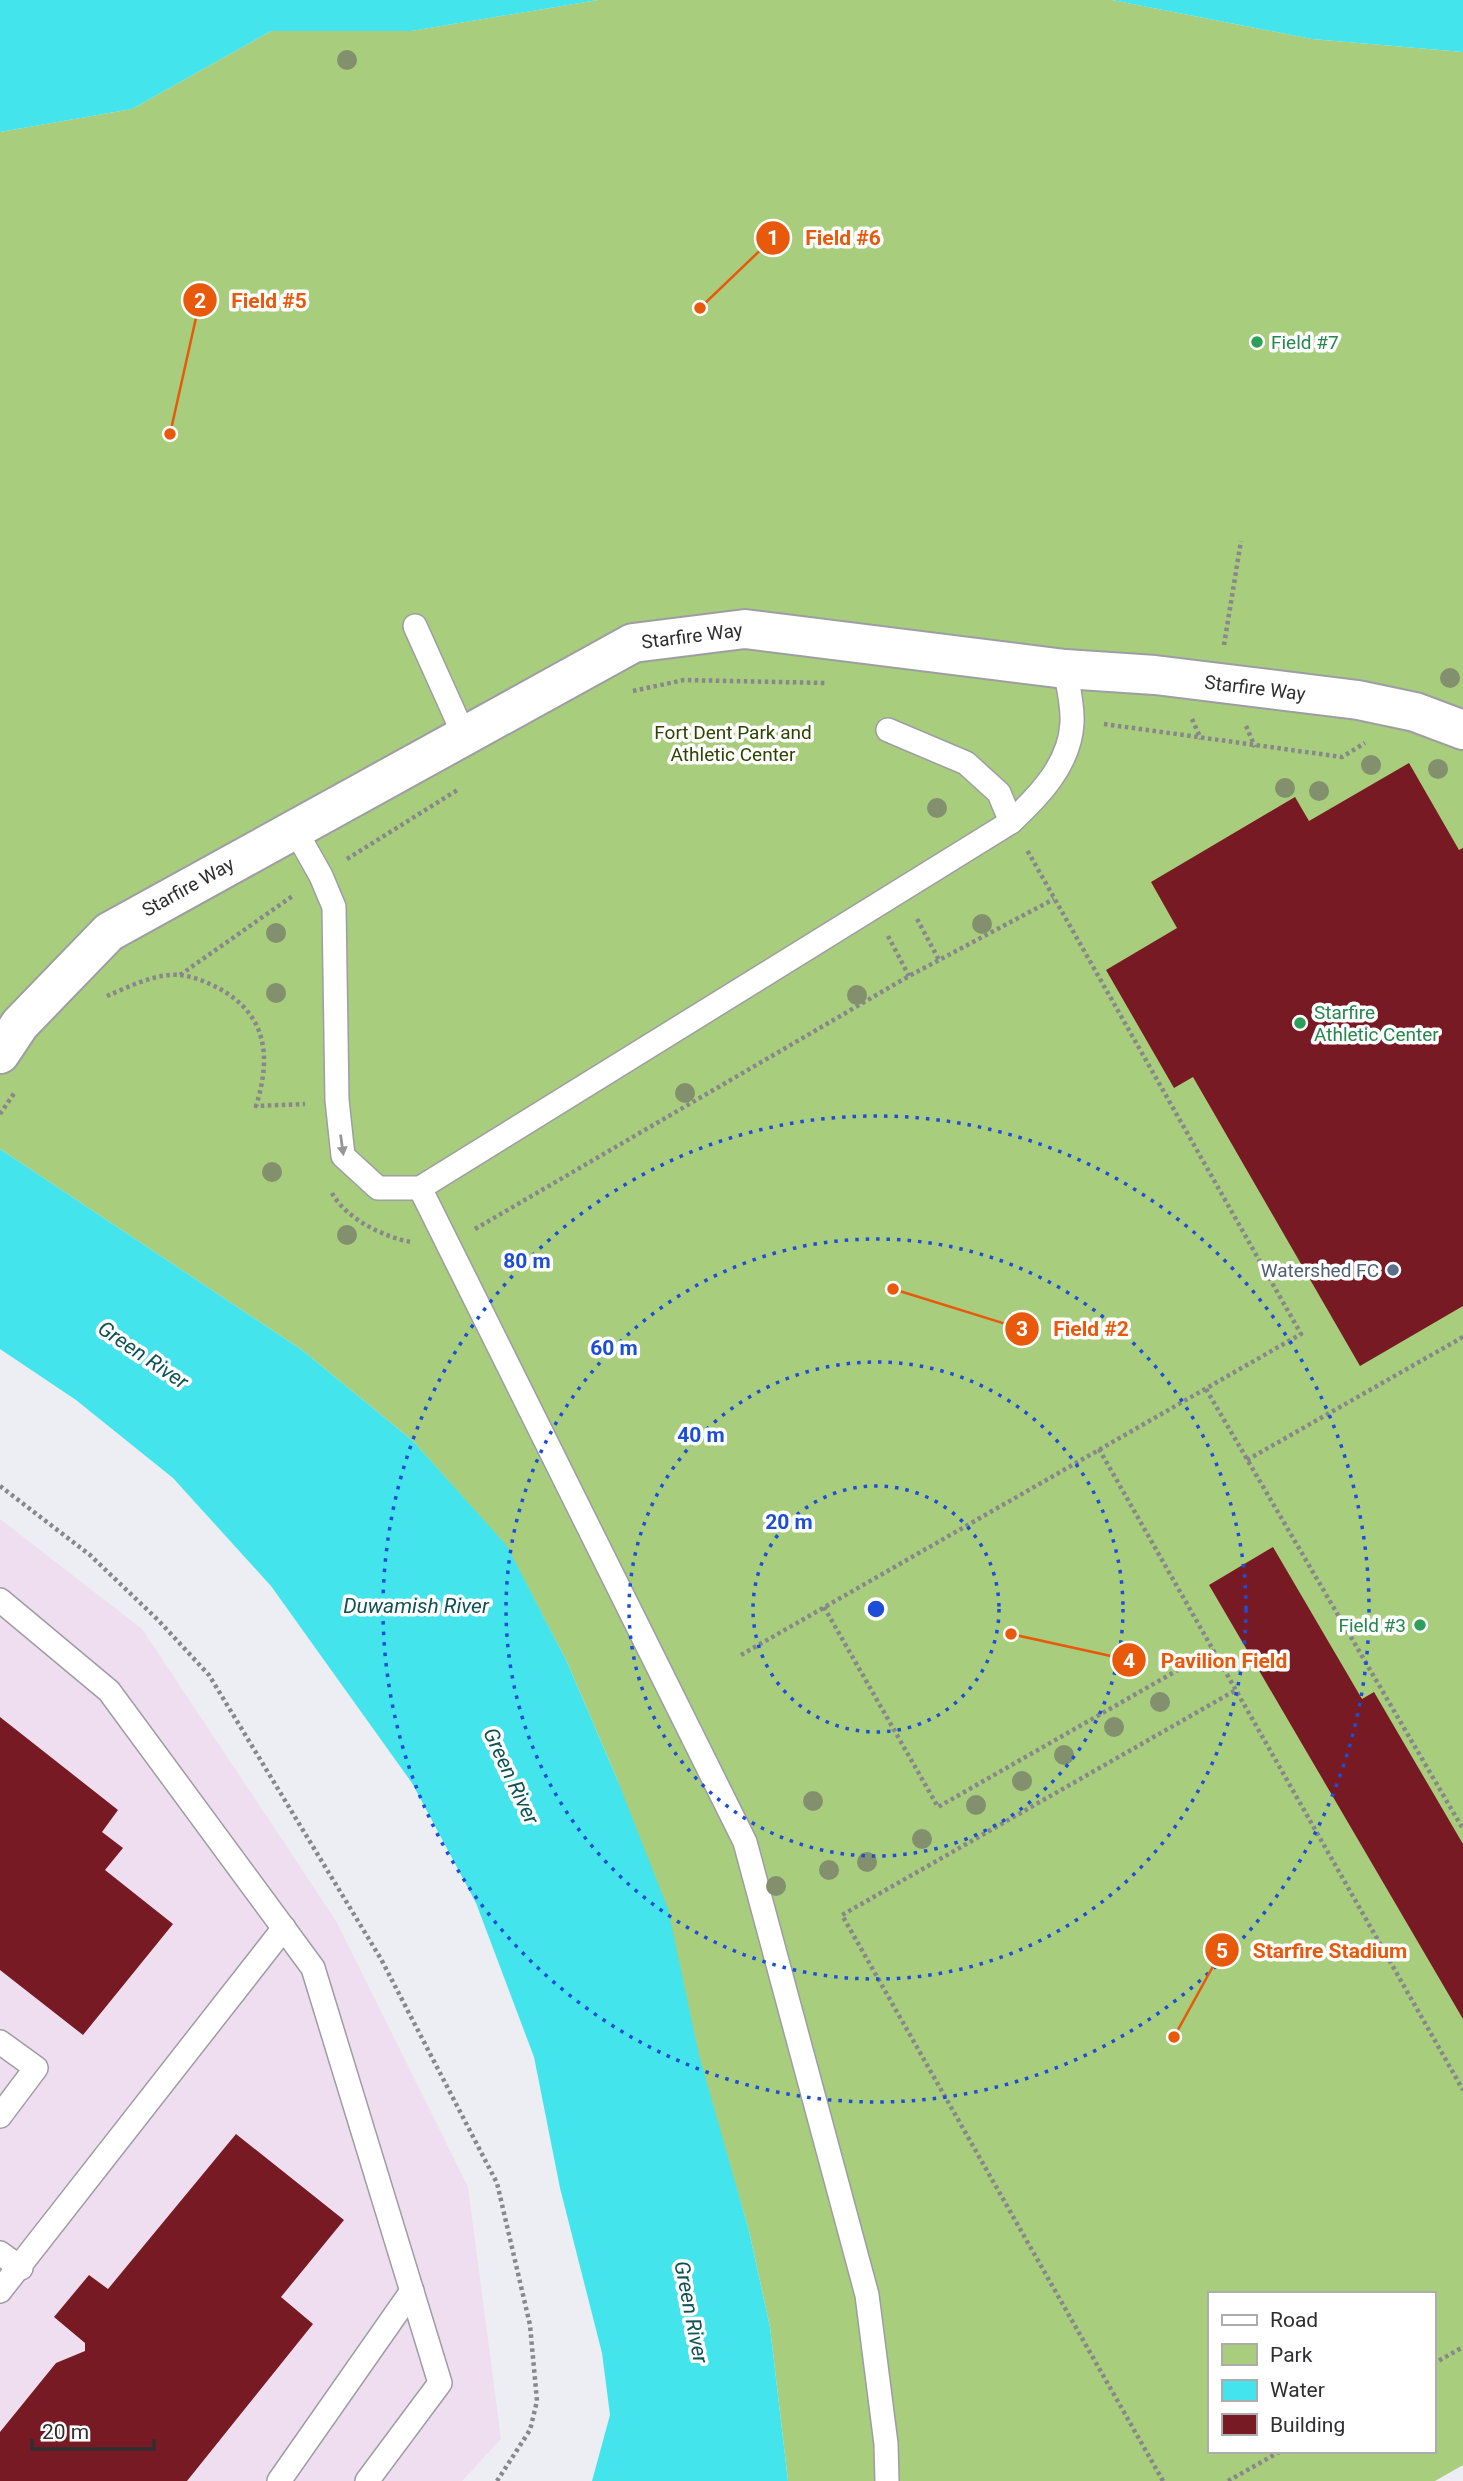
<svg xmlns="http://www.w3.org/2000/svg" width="1463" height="2481" font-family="Roboto,sans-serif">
	<rect width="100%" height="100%" fill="#ededf4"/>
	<polygon fill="#eedef0" points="0,1519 142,1629 336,1921 468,2187 501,2439 462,2481 0,2481"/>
	<path fill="#a8cd7d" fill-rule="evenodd" d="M598,0H1112L1312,39L1463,52V2465L1435,2481H788L770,2327L749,2231L617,1779L567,1662L507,1547L413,1441L302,1350L0,1149V132L132,109L271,31H411ZM1209,2294H1433V2451H1209Z"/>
	<g fill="#44e4ec">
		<polygon points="0,0 598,0 411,31 271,31 132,109 0,132"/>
		<polygon points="1112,0 1463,0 1463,52 1312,39"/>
		<polygon points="0,1149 302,1350 413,1441 507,1546 567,1662 617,1779 668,1909 699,2055 749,2231 770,2327 788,2481 592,2481 610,2415 602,2353 560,2188 534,2057 476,1903 412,1783 271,1586 173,1478 76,1400 0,1349"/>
	</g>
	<g fill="#781a24">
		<polygon points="1409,763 1459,850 1463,848 1463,1306 1360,1366 1193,1077 1174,1088 1106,970 1177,928 1151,882 1295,797 1309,821"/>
		<polygon points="1273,1547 1362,1699 1374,1692 1463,1844 1463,2019 1209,1585"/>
		<polygon points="0,1717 118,1810 102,1832 123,1848 105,1870 173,1924 83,2035 0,1970"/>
		<polygon points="236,2134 344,2220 281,2297 313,2324 187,2481 0,2481 0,2432 56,2363 85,2351 85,2343 54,2317 89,2275 108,2289"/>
	</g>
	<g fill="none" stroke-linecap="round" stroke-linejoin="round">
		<g stroke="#9d9da3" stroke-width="26">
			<g id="service">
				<polyline points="415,626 464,735"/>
				<polyline points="888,730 966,763 999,793 1011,822"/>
				<path d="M294,828L321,876L334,907L337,1100L343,1156L378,1188H420L1011,822C1039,796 1070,764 1072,723C1073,705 1068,686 1065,669"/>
				<polyline points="420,1188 745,1842 867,2295 886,2444 887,2481"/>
				<polyline points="0,1600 109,1691 313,1968 440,2383 367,2481"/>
				<polyline points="0,2042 36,2068 0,2116"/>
				<polyline points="0,2253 21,2268"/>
				<polyline points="0,2291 284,1928"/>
				<polyline points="279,2481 412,2291"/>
			</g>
		</g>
		<g stroke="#9d9da3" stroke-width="42">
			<polyline id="minor" points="0,1054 20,1024 109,932 633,643 745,629 1065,669 1155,675 1358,700 1415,712 1463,730"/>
		</g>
		<g stroke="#87878c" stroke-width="4.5" stroke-dasharray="3.5 3.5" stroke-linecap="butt">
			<polyline points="1224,645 1241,541"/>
			<polyline points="633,691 684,680 826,683"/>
			<polyline points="1192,719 1201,739"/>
			<polyline points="1104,724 1342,757 1365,743"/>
			<polyline points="1246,726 1255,747"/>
			<polyline points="347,859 459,789"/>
			<polyline points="917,919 939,960"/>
			<polyline points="888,936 909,976"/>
			<polyline points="180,975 294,895"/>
			<path d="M107,996C128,987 156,973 179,975C193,976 209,983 220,989C268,1016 271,1058 256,1106L305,1104"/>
			<polyline points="0,1114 15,1092"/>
			<path d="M332,1193C346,1219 384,1237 411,1242"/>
			<polyline points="475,1229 909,976 1054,899"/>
			<polyline points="1206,1389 1463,1829"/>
			<polyline points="1099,1449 1463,2090"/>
			<polyline points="1247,1460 1463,1337"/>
			<polyline points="0,1486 90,1555 158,1620 209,1675 381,1959 497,2183 530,2325 537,2401 530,2430 497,2481"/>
			<polyline points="824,1607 938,1807 1213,1650"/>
			<polyline points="741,1655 1301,1334 1027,850"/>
			<polyline points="1433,2364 1463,2347"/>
			<polyline points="1163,2481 842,1915 1236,1690"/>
			<polyline points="1228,2481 1281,2451"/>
		</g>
		<use href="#service" stroke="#fff" stroke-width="23"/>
		<use href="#minor" stroke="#fff" stroke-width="38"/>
	</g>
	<g fill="#82906e">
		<circle cx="347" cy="60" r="10"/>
		<circle cx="1450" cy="678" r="10"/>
		<circle cx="1371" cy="765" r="10"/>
		<circle cx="1438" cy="769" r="10"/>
		<circle cx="1285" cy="788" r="10"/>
		<circle cx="1319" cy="791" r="10"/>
		<circle cx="937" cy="808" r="10"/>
		<circle cx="982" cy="924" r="10"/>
		<circle cx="276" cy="933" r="10"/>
		<circle cx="276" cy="993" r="10"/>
		<circle cx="857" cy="995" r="10"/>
		<circle cx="685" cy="1093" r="10"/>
		<circle cx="272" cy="1172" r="10"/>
		<circle cx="347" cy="1235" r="10"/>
		<circle cx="1160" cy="1702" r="10"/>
		<circle cx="1114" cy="1727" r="10"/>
		<circle cx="1064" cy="1755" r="10"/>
		<circle cx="1022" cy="1781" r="10"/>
		<circle cx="813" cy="1801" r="10"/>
		<circle cx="976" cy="1805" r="10"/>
		<circle cx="922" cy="1839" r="10"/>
		<circle cx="867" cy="1862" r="10"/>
		<circle cx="829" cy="1870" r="10"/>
		<circle cx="776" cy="1886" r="10"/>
	</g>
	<defs><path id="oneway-solid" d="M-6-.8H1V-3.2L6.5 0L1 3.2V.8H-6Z" transform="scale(1.75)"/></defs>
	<use fill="#979798" href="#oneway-solid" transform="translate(342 1145) rotate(82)"/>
	<g fill="none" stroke="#1d4ed8" stroke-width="3.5" stroke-dasharray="3.5 7">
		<circle cx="876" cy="1609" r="123"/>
		<circle cx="876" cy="1609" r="247"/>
		<circle cx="876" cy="1609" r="370"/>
		<circle cx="876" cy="1609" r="493"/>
	</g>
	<g fill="#2e9e5b" stroke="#fff" stroke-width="2.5">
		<circle cx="1257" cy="342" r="7"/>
		<circle cx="1300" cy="1023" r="7"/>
		<circle cx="1420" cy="1625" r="7"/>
	</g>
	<circle fill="#5c6f8a" stroke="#fff" stroke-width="2.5" cx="1393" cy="1270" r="7"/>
	<g text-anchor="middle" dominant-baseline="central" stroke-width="7" stroke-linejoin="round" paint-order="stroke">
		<g font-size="19" fill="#27864d" stroke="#fff" text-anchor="start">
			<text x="1271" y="342">Field #7</text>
			<text x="1314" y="1012">Starfire<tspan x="1314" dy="22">Athletic Center</tspan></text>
			<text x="1406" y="1625" text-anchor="end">Field #3</text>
		</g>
		<g font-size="19" fill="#2f2f31" stroke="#fff">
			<text transform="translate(692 636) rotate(-7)">Starfire Way</text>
			<text transform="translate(1255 688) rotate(7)">Starfire Way</text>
			<text transform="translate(188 887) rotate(-29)">Starfire Way</text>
		</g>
		<g font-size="19" fill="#2b4400" stroke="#fff">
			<text x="733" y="732">Fort Dent Park and<tspan x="733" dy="22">Athletic Center</tspan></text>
		</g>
		<g font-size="19" fill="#4e5e75" stroke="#fff" text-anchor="end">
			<text x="1379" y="1270">Watershed FC</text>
		</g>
		<g font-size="21" font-style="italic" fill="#0e5255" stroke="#fff">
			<text transform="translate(143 1355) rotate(34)">Green River</text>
			<text x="416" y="1606">Duwamish River</text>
			<text transform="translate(511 1776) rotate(65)">Green River</text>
			<text transform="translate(691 2312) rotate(79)">Green River</text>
		</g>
	</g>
	<circle cx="876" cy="1609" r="10" fill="#1d4ed8" stroke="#fff" stroke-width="3.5"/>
	<g font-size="21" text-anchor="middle" font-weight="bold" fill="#1d4ed8" stroke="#fff" stroke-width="7" stroke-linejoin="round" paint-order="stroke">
		<text x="527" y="1268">80 m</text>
		<text x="614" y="1355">60 m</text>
		<text x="701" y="1442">40 m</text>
		<text x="789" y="1529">20 m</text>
	</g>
	<path fill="none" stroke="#e8590c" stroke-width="2.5" d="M700 308L773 238M170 434L200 300M893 1289L1022 1329M1011 1634L1129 1660M1174 2037L1222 1950"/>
	<g fill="#e8590c" stroke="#fff" stroke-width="2.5">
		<circle cx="700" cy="308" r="7"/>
		<circle cx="170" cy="434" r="7"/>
		<circle cx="893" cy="1289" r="7"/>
		<circle cx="1011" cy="1634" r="7"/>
		<circle cx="1174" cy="2037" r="7"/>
		<circle cx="773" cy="238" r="18"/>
		<circle cx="200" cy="300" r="18"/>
		<circle cx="1022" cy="1329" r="18"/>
		<circle cx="1129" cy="1660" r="18"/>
		<circle cx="1222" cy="1950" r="18"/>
	</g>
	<g font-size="21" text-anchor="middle" font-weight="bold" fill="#fff">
		<text x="773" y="245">1</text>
		<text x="200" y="308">2</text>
		<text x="1022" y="1336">3</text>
		<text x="1129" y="1668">4</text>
		<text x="1222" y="1958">5</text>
	</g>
	<g font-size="21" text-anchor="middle" font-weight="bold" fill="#e8590c" stroke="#fff" stroke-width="7" stroke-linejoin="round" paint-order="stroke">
		<text x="843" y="245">Field #6</text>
		<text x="269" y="308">Field #5</text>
		<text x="1091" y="1336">Field #2</text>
		<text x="1224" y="1668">Pavilion Field</text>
		<text x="1330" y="1958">Starfire Stadium</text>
	</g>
	<rect x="1208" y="2292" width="228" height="161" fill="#ffffff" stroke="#acacad" stroke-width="2"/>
	<rect x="1222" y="2315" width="35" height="10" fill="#ffffff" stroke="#acacad" stroke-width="2"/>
	<text x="1270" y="2327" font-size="21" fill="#2f2f31">Road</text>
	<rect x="1222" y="2344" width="35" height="21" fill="#a8cd7d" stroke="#acacad" stroke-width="2"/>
	<text x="1270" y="2362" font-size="21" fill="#2f2f31">Park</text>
	<rect x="1222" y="2380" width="35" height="21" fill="#44e4ec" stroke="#acacad" stroke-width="2"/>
	<text x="1270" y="2397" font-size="21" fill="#2f2f31">Water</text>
	<rect x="1222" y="2414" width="35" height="21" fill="#781a24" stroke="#acacad" stroke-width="2"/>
	<text x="1270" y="2432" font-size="21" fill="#2f2f31">Building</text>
	<path d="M32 2439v10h122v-10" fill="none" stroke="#2f2f31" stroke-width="3.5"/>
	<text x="42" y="2439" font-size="21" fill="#2f2f31" stroke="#ffffff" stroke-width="5" paint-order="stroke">20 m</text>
</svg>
